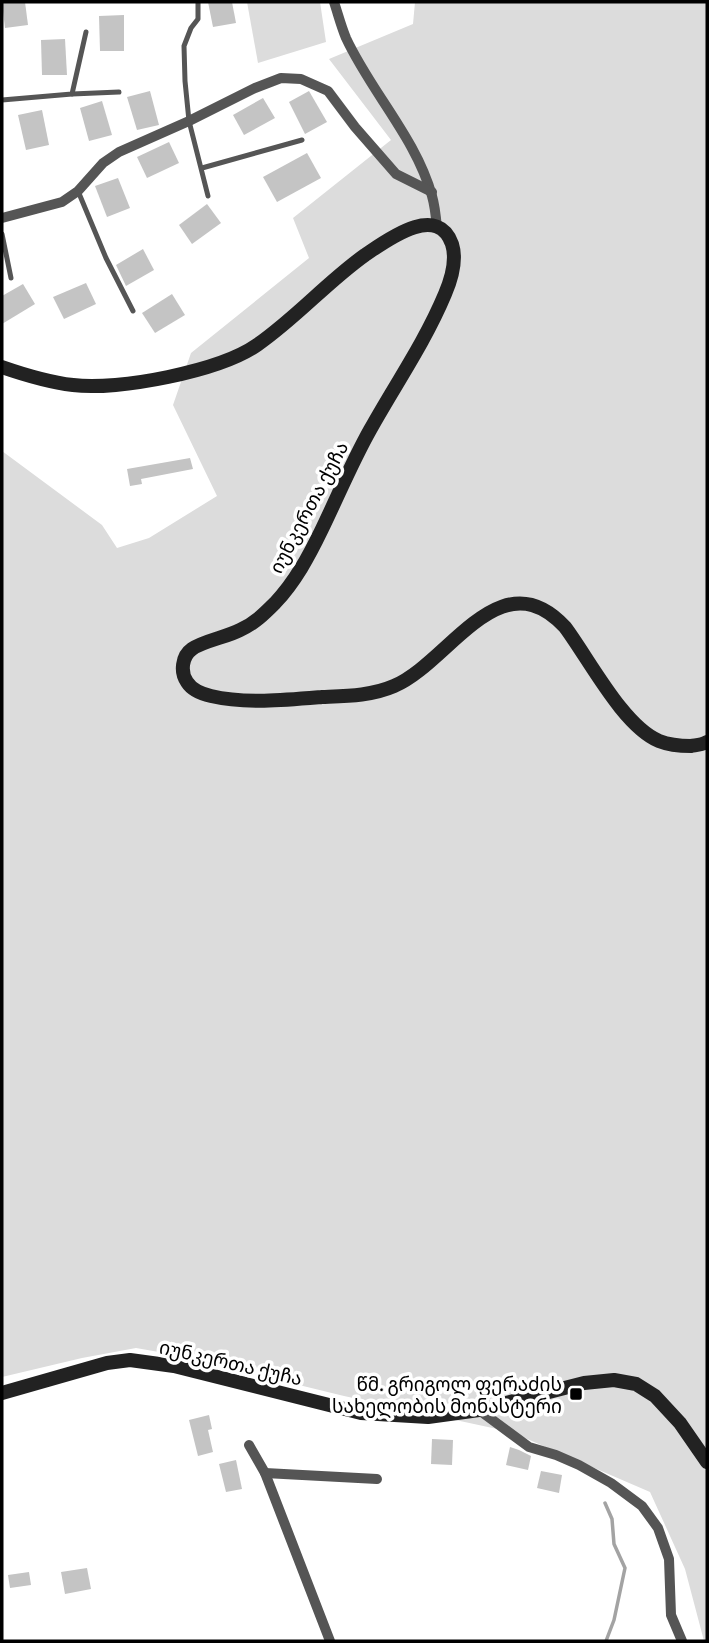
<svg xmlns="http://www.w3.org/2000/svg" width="709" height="1643" font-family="Commissioner,'Noto Sans Georgian',sans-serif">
	<rect width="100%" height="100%" fill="#fff"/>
	<g fill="#dcdcdc">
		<polygon points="247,2 320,2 326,42 258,63"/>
		<polygon points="415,2 707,2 707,1641 704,1641 685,1569 650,1492 511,1432 344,1396 176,1355 136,1348 82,1358 2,1377 2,451 102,525 117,548 149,538 217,496 173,405 191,353 309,258 293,218 391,140 329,59 413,24"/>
	</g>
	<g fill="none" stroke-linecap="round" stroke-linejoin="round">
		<polyline stroke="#a3a3a3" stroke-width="3.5" points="605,1503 612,1519 614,1544 625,1568 614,1620 606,1641"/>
	</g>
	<g fill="#c4c4c4">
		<polygon points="2,2 25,2 28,25 5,28"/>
		<polygon points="208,2 232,2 236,23 213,27"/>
		<polygon points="124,15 124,51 100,51 99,16"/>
		<polygon points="65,39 67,75 42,75 41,40"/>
		<polygon points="150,91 159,125 137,130 127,97"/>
		<polygon points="309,91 327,122 305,134 289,102"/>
		<polygon points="263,98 275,118 244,135 233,115"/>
		<polygon points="102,101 112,135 89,141 80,108"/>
		<polygon points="42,110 49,145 26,150 18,115"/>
		<polygon points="169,142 179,163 147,178 137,157"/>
		<polygon points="307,153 321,178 277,202 263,177"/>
		<polygon points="118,178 130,208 107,217 95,186"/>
		<polygon points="207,204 221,223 192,244 179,225"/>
		<polygon points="143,249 154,270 126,286 116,265"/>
		<polygon points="86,283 96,304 64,319 53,297"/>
		<polygon points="23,284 35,304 2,324 2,296"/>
		<polygon points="172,294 185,315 155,333 142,313"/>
		<polygon points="190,458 193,469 141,479 142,484 130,486 127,469"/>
		<polygon points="209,1415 212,1429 208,1430 213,1452 198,1456 189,1420"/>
		<polygon points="432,1439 453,1440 452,1465 431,1464"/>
		<polygon points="510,1447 519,1450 531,1456 528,1470 506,1465"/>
		<polygon points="236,1460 242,1489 226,1492 219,1464"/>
		<polygon points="541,1471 562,1475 559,1493 537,1488"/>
		<polygon points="87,1568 91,1589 65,1594 61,1572"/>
		<polygon points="29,1572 31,1585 10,1588 8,1575"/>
	</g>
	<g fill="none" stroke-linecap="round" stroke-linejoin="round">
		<g stroke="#555" stroke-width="5">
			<polyline points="198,2 198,19 191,28 184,46 185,81 189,121 208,196"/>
			<polyline points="72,94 119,92"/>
			<polyline points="2,100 72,94 86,32"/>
			<polyline points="202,168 302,140"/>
			<polyline points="78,191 106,258 133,311"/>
			<polyline points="2,234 11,278"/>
		</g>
		<g stroke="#555" stroke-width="10">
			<path d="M334,2C338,14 341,26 346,38C371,92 416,138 432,196C435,206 436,217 437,228"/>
			<polyline points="2,218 62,202 78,191 103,163 119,152 189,121 255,88 281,78 301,79 328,91 355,127 396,174 432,192"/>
			<polyline points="479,1410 529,1447 556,1455 579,1465 611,1483 642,1506 658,1528 669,1559 671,1615 682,1641"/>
			<polyline points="249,1445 265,1473 330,1641"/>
			<polyline points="265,1473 377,1479"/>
		</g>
		<g stroke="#222" stroke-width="14">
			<path d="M2,367C25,375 48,382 73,385C118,391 220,371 257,345C296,318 327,282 365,255C386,241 437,202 452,244C457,260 451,280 445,294C425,342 395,385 370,430C352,462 338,496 322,529C309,556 295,582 275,603C264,614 254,624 240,630C227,637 203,641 192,649C182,656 180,672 187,682C192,690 202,694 211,696C245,704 287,700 322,697C346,696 371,696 394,686C449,663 500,557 565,627C589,659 623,726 659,741C669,745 681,746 691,746C697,745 702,745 707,742"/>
			<polyline points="2,1393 107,1363 130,1360 174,1366 361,1413 428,1417 479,1410 584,1383 614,1380 636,1384 655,1396 680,1423 707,1462"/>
		</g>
	</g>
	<rect fill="#000" stroke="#fff" stroke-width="2.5" x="569" y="1387" width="14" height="14" rx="3.5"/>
	<g text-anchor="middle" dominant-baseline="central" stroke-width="7" stroke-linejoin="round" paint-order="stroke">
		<g font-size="19" fill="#000" stroke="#fff">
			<text transform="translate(308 507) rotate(-62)">იუნკერთა ქუჩა</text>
			<text transform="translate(231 1362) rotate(13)">იუნკერთა ქუჩა</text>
		</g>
		<g font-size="19" fill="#000" stroke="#fff" text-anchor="end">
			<text x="562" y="1383">წმ. გრიგოლ ფერაძის<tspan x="562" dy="22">სახელობის მონასტერი</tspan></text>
		</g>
	</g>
	<rect width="709" height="1643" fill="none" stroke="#000000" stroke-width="7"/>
</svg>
